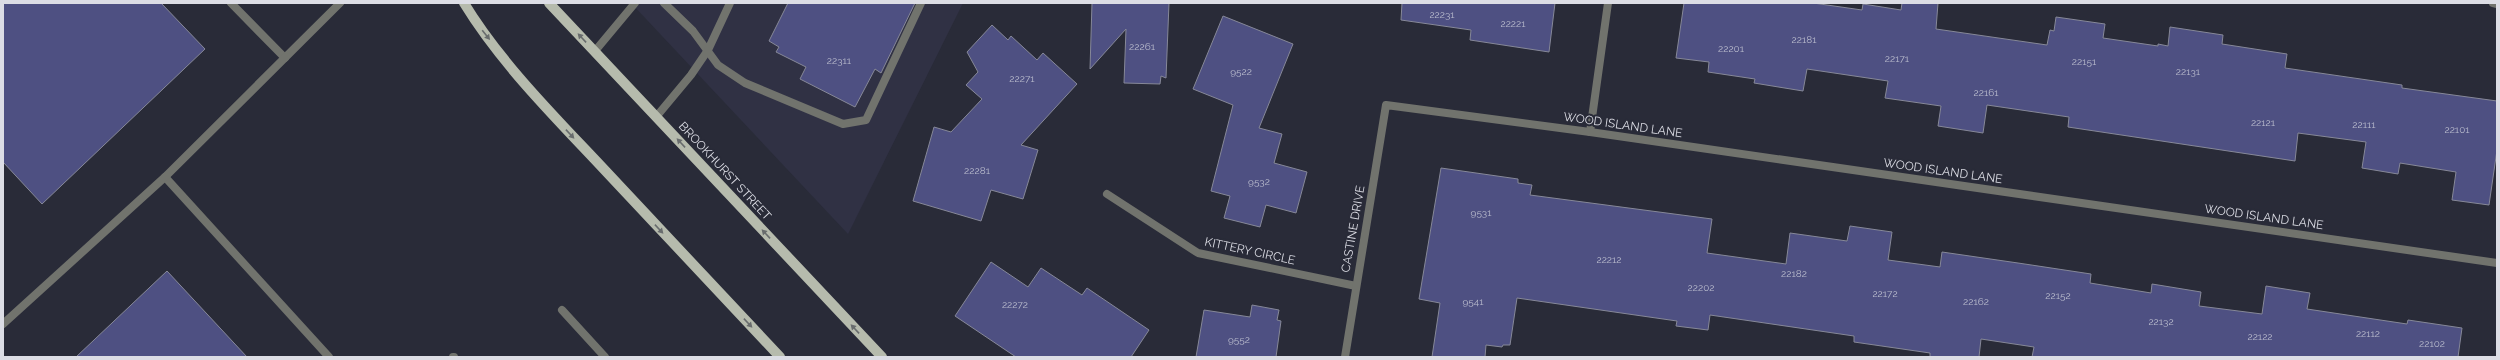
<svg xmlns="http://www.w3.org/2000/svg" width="2500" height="360" font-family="Raleway,sans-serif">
	<rect width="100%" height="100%" fill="#292b38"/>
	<polygon fill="#303144" points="631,3 963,3 848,234"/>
	<g fill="#4e5082" stroke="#868898">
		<polygon points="3,3 161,3 205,49 42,204 3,162"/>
		<polygon points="788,3 915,3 881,73 875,69 855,107 800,79 806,67 776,52 779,47 769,41"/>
		<polygon points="1092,3 1169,3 1166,78 1161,76 1160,84 1124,83 1126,29 1090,69"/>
		<polygon points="1402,3 1555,3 1549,52 1470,40 1471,30 1401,20"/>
		<polygon points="1684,3 1813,3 1862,10 1863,4 1901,10 1902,3 1938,3 1936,29 2047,45 2050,30 2054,31 2056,17 2105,24 2103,38 2158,46 2158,44 2168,46 2170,27 2223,35 2222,44 2287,54 2285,68 2402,85 2402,88 2497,101 2497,150 2489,205 2452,200 2456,172 2400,163 2398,174 2362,168 2366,142 2298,133 2295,161 2068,127 2069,117 1987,105 1983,133 1938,126 1941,106 1885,98 1888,81 1807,69 1803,91 1754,83 1755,79 1708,72 1709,62 1676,58"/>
		<polygon points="1223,16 1293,44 1259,128 1282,134 1274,163 1307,172 1296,213 1266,205 1260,227 1224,218 1230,196 1211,191 1233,105 1193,89"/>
		<polygon points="992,25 1008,40 1011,36 1037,60 1043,53 1077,84 1021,145 1038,150 1023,199 991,190 981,221 913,201 934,127 951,132 982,99 966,85 978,72 967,52"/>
		<polygon points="1441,168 1518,179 1518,183 1532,185 1530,195 1712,219 1707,253 1786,264 1790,233 1847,241 1850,226 1892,232 1888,260 1940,267 1942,252 2018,263 2091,274 2090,283 2151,293 2152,284 2201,292 2199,306 2262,314 2266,286 2310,293 2307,309 2407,324 2408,320 2462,328 2458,357 2032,357 2034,347 1981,339 1979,357 1930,357 1930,353 1854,342 1854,336 1710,315 1708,330 1676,326 1677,321 1517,298 1510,345 1503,345 1502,347 1486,345 1485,357 1432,357 1440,303 1419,299"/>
		<polygon points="991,262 1028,287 1041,268 1082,295 1087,288 1149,330 1131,357 1016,357 955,316"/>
		<polygon points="167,271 247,357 76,357"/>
		<polygon points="1252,305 1279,310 1277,320 1281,321 1276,357 1196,357 1204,310 1250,317"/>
	</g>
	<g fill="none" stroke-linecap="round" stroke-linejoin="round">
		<g stroke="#71736d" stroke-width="8">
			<polyline points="231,3 285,58"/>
			<polyline points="664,3 693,31 718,65 745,83 843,124 866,120 921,3"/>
			<polyline points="595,51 635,3"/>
			<polyline points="656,117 691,75 708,50 730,3"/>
			<polyline points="165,177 329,357"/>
			<polyline points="562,310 605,357"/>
			<polyline points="3,324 165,177 340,3"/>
			<polyline points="453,357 454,357"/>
		</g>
		<g stroke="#71736d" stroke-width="8">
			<polyline points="1590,132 1608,3"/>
			<polyline points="1107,194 1198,253 1356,286"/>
			<polyline points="1345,357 1386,105 1590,132 2497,263"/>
		</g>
		<polyline stroke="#71736d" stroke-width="8" points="2493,3 2497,4"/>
		<g stroke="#b6bbad" stroke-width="10">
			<path d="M464,3C500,62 552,114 600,165C660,229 720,293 780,357"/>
			<polyline points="549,3 882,357"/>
		</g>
	</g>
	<defs><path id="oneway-solid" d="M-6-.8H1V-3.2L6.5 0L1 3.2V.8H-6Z"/></defs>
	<g fill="#686c6d">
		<use href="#oneway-solid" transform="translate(486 35) rotate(51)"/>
		<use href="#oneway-solid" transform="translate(582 38) rotate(-133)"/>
		<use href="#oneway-solid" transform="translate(570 134) rotate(47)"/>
		<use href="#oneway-solid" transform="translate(681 143) rotate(-133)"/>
		<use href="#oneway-solid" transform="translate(659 229) rotate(47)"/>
		<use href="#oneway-solid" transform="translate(766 234) rotate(-133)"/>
		<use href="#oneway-solid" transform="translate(748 323) rotate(47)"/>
		<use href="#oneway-solid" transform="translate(855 329) rotate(-133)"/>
	</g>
	<g text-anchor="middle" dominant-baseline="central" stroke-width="4" stroke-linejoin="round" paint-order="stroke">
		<g font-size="10" fill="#b8bacc">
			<text x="1442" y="14">22231</text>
			<text x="1513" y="23">22221</text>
			<text x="1804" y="39">22181</text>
			<text x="1142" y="46">22261</text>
			<text x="1731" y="48">22201</text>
			<text x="1897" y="58">22171</text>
			<text x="839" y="60">22311</text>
			<text x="2084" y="61">22151</text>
			<text x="1241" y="71">9522</text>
			<text x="2188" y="71">22131</text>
			<text x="1022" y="78">22271</text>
			<text x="1986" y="92">22161</text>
			<text x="2263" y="122">22121</text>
			<text x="2364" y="124">22111</text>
			<text x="2457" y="129">22101</text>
			<text x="977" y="170">22281</text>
			<text x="1259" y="181">9532</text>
			<text x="1481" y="212">9531</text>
			<text x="1609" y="259">22212</text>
			<text x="1794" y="273">22182</text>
			<text x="1701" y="287">22202</text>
			<text x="1885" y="293">22172</text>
			<text x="2058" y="295">22152</text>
			<text x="1473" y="301">9541</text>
			<text x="1976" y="301">22162</text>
			<text x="1015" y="304">22272</text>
			<text x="2161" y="321">22132</text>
			<text x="2368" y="333">22112</text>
			<text x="2260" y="336">22122</text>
			<text x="1239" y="339">9552</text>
			<text x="2432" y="343">22102</text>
		</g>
		<g font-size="12" fill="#dcdde5" stroke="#292b38">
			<text transform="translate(1623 125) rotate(8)">WOOD ISLAND LANE</text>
			<text transform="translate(725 171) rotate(47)">BROOKHURST STREET</text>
			<text transform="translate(1943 171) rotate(8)">WOOD ISLAND LANE</text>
			<text transform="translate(2264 217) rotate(8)">WOOD ISLAND LANE</text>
			<text transform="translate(1353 229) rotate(-80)">CASTINE DRIVE</text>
			<text transform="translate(1250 251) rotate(12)">KITTERY CIRCLE</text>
		</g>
	</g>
	<rect width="2500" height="360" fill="none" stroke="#dcdde5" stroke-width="8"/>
</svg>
